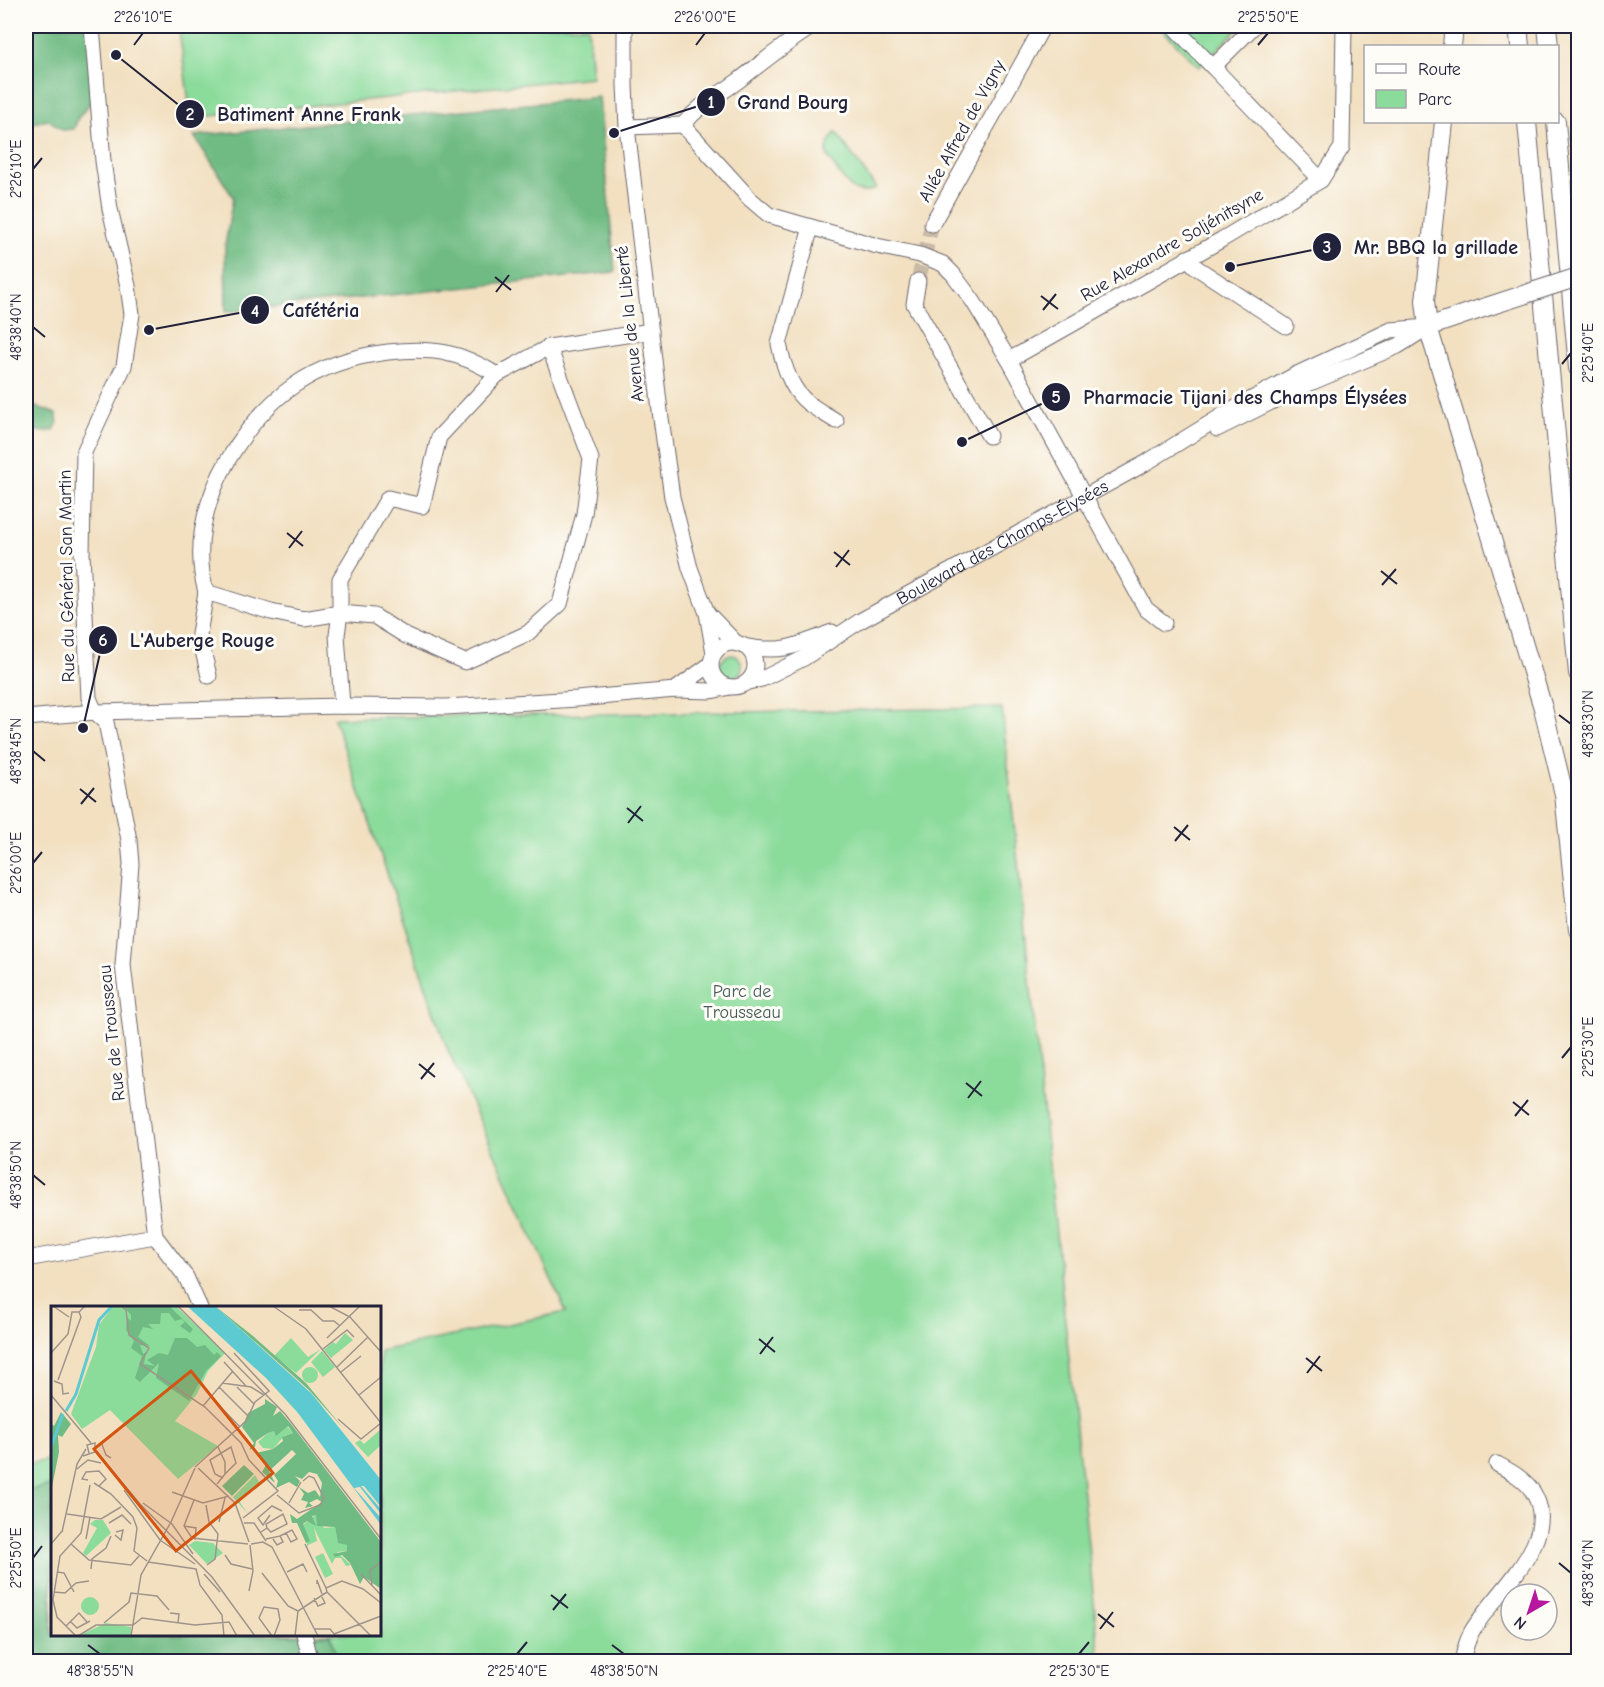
<svg xmlns="http://www.w3.org/2000/svg" width="1604" height="1687" font-family="'Comic Neue',sans-serif">
	<rect width="100%" height="100%" fill="#fdfcf7"/>
	<filter id="ink" filterUnits="userSpaceOnUse"><feTurbulence type="fractalNoise" baseFrequency=".0167" numOctaves="2"/><feDisplacementMap in="SourceGraphic" scale="12" xChannelSelector="R" yChannelSelector="G"/><feConvolveMatrix kernelMatrix="1 2 1 2 8 2 1 2 1" color-interpolation-filters="sRGB"/></filter>
	<filter id="wash" filterUnits="userSpaceOnUse"><feTurbulence type="fractalNoise" baseFrequency=".008" numOctaves="4" result="noise"/><feDisplacementMap in="SourceGraphic" scale="24" xChannelSelector="R" yChannelSelector="G"/><feGaussianBlur stdDeviation="1.35" result="paint"/><feColorMatrix in="noise" values="0 0 0 0 0 0 0 0 0 0 0 0 0 0 0 0 0 1.4 0 .05"/><feComposite in="paint" operator="in"/></filter>
	<g filter="url(#wash)">
		<rect width="100%" height="100%" fill="#f2e0c1"/>
		<g fill="#8bdb9b" stroke="#567e6b" stroke-width="1.5">
			<polygon points="208,26 588,26 592,77 191,118 179,29"/>
			<polygon points="1159,26 1241,26 1199,67"/>
			<path d="M836,132L876,188C856,199 847,185 837,170C834,165 828,159 827,154C826,145 831,138 836,132Z"/>
			<circle cx="731" cy="666" r="11"/>
			<polygon points="1002,708 1100,1661 26,1661 26,1465 52,1459 52,1634 380,1634 380,1351 566,1312 447,1048 334,718"/>
		</g>
		<g fill="#70bb83" stroke="#496e5f" stroke-width="1.5">
			<polygon points="26,26 90,26 96,96 78,118 74,129 62,130 49,120 26,124"/>
			<polygon points="599,97 615,272 226,312 225,246 233,197 194,136"/>
			<polygon points="26,404 49,411 56,414 58,422 54,430 44,432 26,429"/>
			<polygon points="52,1485 52,1634 331,1635 338,1661 26,1661 26,1491"/>
		</g>
	</g>
	<g filter="url(#ink)">
		<g fill="none" stroke-linecap="round" stroke-linejoin="round">
			<polyline stroke="#c8baa6" stroke-width="15" stroke-dasharray="15 8" stroke-linecap="butt" points="918,281 932,224"/>
			<g stroke="#6b646a" stroke-width="17">
				<g id="minor">
					<polyline points="92,26 103,161 110,209 128,286 132,314 124,366 84,452 82,553 89,698 95,712 106,722 129,840 131,864 123,965 155,1236 186,1277 200,1308"/>
					<polyline points="625,26 625,85 627,127 660,411 672,497 690,568 707,613 714,653"/>
					<polyline points="1173,26 1213,67"/>
					<polyline points="1254,26 1213,67 1321,180"/>
					<path d="M683,125C701,103 716,97 738,81C763,62 787,42 813,26"/>
					<polyline points="627,127 683,125 750,199 769,215 877,246 920,255 943,264 953,274 973,301 1009,360 1146,609 1164,623"/>
					<polyline points="932,224 1043,26"/>
					<path d="M811,227L779,344C783,364 791,390 808,403C817,410 827,415 836,421"/>
					<polyline points="1187,258 1197,268 1286,326"/>
					<polyline points="918,281 914,304 989,436"/>
					<polyline points="1009,360 1221,240 1321,180 1342,147 1344,26"/>
					<path d="M497,375C459,351 432,347 388,352C313,361 266,396 228,460C205,501 193,546 206,592L271,612L304,619L340,613L374,616L406,636L465,662L528,633L560,604L584,514L591,459L549,347"/>
					<polyline points="1217,429 1303,386 1398,346 1425,329"/>
					<polyline points="206,592 199,634 209,676"/>
					<polyline points="707,613 737,644"/>
					<circle cx="733" cy="665" r="22"/>
					<path d="M743,646C783,654 795,646 832,632"/>
					<path id="s1" d="M748,682L762,679L804,658L860,621L1144,464L1225,414L1295,375L1391,330L1428,327"/>
					<polyline points="675,690 711,664"/>
					<polyline points="342,706 337,635 340,613 340,579 388,498 422,506 439,437 497,375 549,347 651,331"/>
					<polyline points="26,718 95,712 342,706 446,707 577,699 675,690 711,691 730,687"/>
					<polyline points="26,1259 155,1236"/>
					<polyline points="304,1634 311,1662"/>
					<path d="M1462,1662C1464,1652 1467,1640 1472,1631C1494,1593 1563,1540 1533,1492C1525,1479 1510,1471 1497,1464"/>
				</g>
			</g>
			<g stroke="#6b646a" stroke-width="20">
				<g id="major">
					<polyline points="1518,26 1520,46"/>
					<polyline points="1547,26 1549,46"/>
					<polyline points="1452,46 1454,26"/>
					<polyline points="1444,122 1425,301 1428,327 1543,708 1564,794 1578,930"/>
					<polyline points="1527,122 1578,673"/>
					<polyline points="1556,122 1578,368"/>
					<polyline points="1428,327 1486,307"/>
				</g>
			</g>
			<use href="#minor" stroke="#fff" stroke-width="15"/>
			<use href="#major" stroke="#fff" stroke-width="18"/>
			<g stroke="#6b646a" stroke-width="20" stroke-linecap="butt">
				<polyline id="major-bridge" points="1486,307 1578,277"/>
			</g>
			<use href="#major-bridge" stroke="#fff" stroke-width="18"/>
		</g>
	</g>
	<path fill="none" stroke="#22223b" stroke-width="2" d="M134,45L143,33M696,45L705,33M1258,45L1268,33M33,169L42,158M495,277L511,290M496,292L509,275M1041,296L1058,309M1043,310L1056,294M33,327L45,337M1562,364L1571,353M287,533L303,546M289,548L302,531M834,552L850,565M836,567L849,550M1381,571L1397,584M1382,585L1396,569M1559,715L1571,724M33,751L45,761M80,789L96,802M81,804L94,788M627,808L643,821M628,823L641,806M1174,827L1190,840M1175,841L1188,825M33,863L42,852M1562,1058L1571,1047M419,1064L435,1077M421,1079L434,1063M966,1083L982,1096M968,1098L981,1081M1513,1102L1529,1115M1515,1116L1528,1100M33,1175L45,1185M759,1339L775,1352M760,1354L773,1337M1306,1358L1322,1371M1307,1373L1320,1356M33,1558L42,1546M1559,1563L1571,1573M551,1595L568,1608M553,1610L566,1594M1098,1614L1114,1627M1100,1629L1113,1612M88,1645L100,1654M612,1645L624,1654M517,1654L527,1642M1079,1654L1089,1642"/>
	<g text-anchor="middle" dominant-baseline="central" stroke-width="6" stroke-linejoin="round" paint-order="stroke">
		<g font-size="18" fill="#22223b" stroke="#fdfcf7">
			<text transform="translate(962 131) rotate(-61)">Allée Alfred de Vigny</text>
			<text transform="translate(1172 245) rotate(-30)">Rue Alexandre Soljénitsyne</text>
			<text transform="translate(630 324) rotate(-96)">Avenue de la Liberté</text>
			<text stroke="none"><textPath href="#s1" startOffset="291">Boulevard des Champs-Élysées</textPath></text>
			<text transform="translate(67 576) rotate(-91)">Rue du Général San Martin</text>
			<text transform="translate(112 1033) rotate(-96)">Rue de Trousseau</text>
		</g>
		<g font-size="18" fill="#425a58" stroke="#fdfcf7">
			<text x="742" y="991">Parc de<tspan x="742" dy="21">Trousseau</tspan></text>
		</g>
	</g>
	<g transform="translate(51 1306)">
		<rect width="330" height="330" fill="#f2e0c1"/>
		<path d="M62,0H125L174,47L157,65L146,88L124,115L167,140L127,173L59,104L31,123L20,108L45,41L48,19ZM294,27L302,34L280,52L273,44L282,36L285,38ZM240,32L257,51L270,43L245,67L223,50ZM271,45L284,61L272,71L260,56ZM251 69a8 8 0 1 1 16 0a8 8 0 1 1-16 0ZM236,120L242,127L233,130L222,143L212,142L207,136L217,127ZM330,123V139L317,151L304,137L309,134L313,138ZM204,169L209,178L188,195L197,208L182,191ZM265,208L273,222L284,221L287,236L296,239V245L286,246L300,259L295,260L290,252H284L281,258L263,222L266,235L257,239V243L252,219ZM44,214H52L60,227L35,250L32,247L46,222L39,218ZM144,235L162,237L172,247L156,258L138,239ZM272,247L282,268L274,272L264,251ZM30 300a9 9 0 1 1 18 0a9 9 0 1 1-18 0ZM55,317L80,321V330H27Z" fill="#8bdb9b"/>
		<path d="M72,0H118L142,23L139,27L129,20L134,16L131,13L124,15L118,7H110L109,18H97L102,23L92,21L87,31L99,40L89,39L92,48L95,46L93,58L104,60L96,54L108,47L117,49L124,32H136L146,41L154,39L163,49L166,46L170,50L155,65L138,95L105,72L108,57L89,76L84,72L91,50L80,42L83,35L75,24L76,11L80,15V9ZM164,0L202,30L255,77L292,122L258,84ZM214,93L226,101L222,110L229,105L240,118L330,236V283L313,271L309,278L299,257L291,249L284,251L282,248L296,245V239L287,237L284,221L266,220L265,209L261,210L265,220L256,215L252,218L259,235L255,237L246,217H241L239,208L246,213L271,196L266,193L258,197L262,200L254,202L257,196L250,194L253,188L248,181L257,187L264,184L269,191L271,177L266,168L258,166L251,173L244,170L249,175L246,181L238,176L225,182L227,175L223,169L245,148L241,144L218,165L224,177L211,166L215,159L205,147L222,143L232,135L231,131L242,127L237,120L225,130L223,125L217,127L205,135L204,141L198,144L203,137L191,121L197,107L214,98ZM10,106L20,118L11,131L7,129L8,146L0,186V117L3,120ZM193,159L203,168L181,190L171,180Z" fill="#70bb83"/>
		<path d="M136,0H164L261,88L330,174V201L313,180H310L329,202L330,208L309,181L303,182L330,212V219L247,107L215,72Z" fill="#5dcad1"/>
		<path fill="none" stroke="#5dcad1" stroke-width="3" d="M15,105L25,88L48,14L61,0M0,141L12,108"/>
		<path fill="none" stroke="#9f948b" stroke-width="1.5" d="M2,0L18,11M70,0L75,4L78,29L98,42L89,58L154,101L190,137L198,154L227,185L192,212M127,0L234,108L330,233M222,0L255,23L330,117M278,0L299,11L330,46M248,4H260L272,15H283L289,20M276,32L309,0M272,43L296,24L303,31M0,47L17,28L21,6H28L34,0M173,56L195,80M286,61L317,31M290,66L310,50M7,74L30,11L28,6M8,77L3,75L11,78L12,88L18,87M171,77L200,81L213,89M168,81L198,111M186,81L203,98M0,89L40,137M308,89L330,71M160,91L189,121M152,100L182,65M287,113L310,133L330,117M50,136L55,149L60,152M45,145L89,198L161,271L204,330M32,150L44,146V137L36,139L38,147M144,161L195,115L204,96L218,85L183,47M147,162L184,197L198,236M26,163L37,154L50,157M172,172L164,168L159,154L180,141L185,157L174,168M37,174L31,173L35,166L48,165L55,173L48,180M43,177L60,188L82,211L86,222L83,245L96,255M166,178L174,168V156L167,141M73,184L109,234L144,258M121,186L152,197L178,190M226,189L248,207L269,199L273,192L263,172L258,170L252,175M143,194L133,220L141,232L197,238M92,197L121,218L142,248M238,197L250,176M155,199L158,216L167,228L164,253L156,259M16,208L50,213L70,201M219,209L212,219L207,212L221,200L231,205M120,216L144,162M168,216L174,192M58,217L71,209L80,218M193,217H203L215,235M133,220L145,222L144,234M11,226L26,158L35,143M210,226L216,222L215,218L232,208L236,218L220,226L216,222M64,229L70,234L72,224L65,226M229,230L241,224L246,233L240,236L235,227M35,233L39,211M215,233L229,230L232,236L226,239L222,233M0,238L12,224M20,238L38,254L80,259L88,250M200,238L212,236L221,241L267,330M254,238L275,282M174,249L180,258L201,263M97,256L145,263L149,279L171,309L173,330M40,263L41,253L55,242L60,230M6,266L13,267L23,286M236,266L252,258L256,266M211,267L237,300L247,305M153,268L169,286M310,268L330,289M266,278V274L271,288M321,279L319,264L330,256M198,285L202,265L199,239M3,286L14,287L25,277L38,275M276,286L275,282L291,275L312,283L330,297M276,286L320,330M263,292L267,300L274,297L270,289M119,307L128,308L127,317M19,315L26,322L39,315M53,317L78,296L80,287L106,290L118,304M15,320L28,307L36,316M264,323H279L285,330M283,328L330,310M25,330L6,311L2,294L9,250L30,227L39,179M27,330L45,319H82L91,312L144,319L178,316L186,330M80,330L90,269L120,216M221,330L208,312L213,301L227,303L229,314L223,330M244,330L247,305L276,286"/>
		<path fill="#d45411" fill-opacity="0.15" stroke="#d45411" stroke-width="3" d="M140,65L222,167L125,245L43,143Z"/>
		<rect width="330" height="330" fill="none" stroke="#22223b" stroke-width="3"/>
	</g>
	<path fill="none" stroke="#22223b" stroke-width="2" d="M614 133L711 102M116 55L190 114M1230 267L1327 247M149 330L255 310M962 442L1056 397M83 728L103 640"/>
	<g fill="#22223b" stroke="#fdfcf7" stroke-width="2">
		<circle cx="614" cy="133" r="6"/>
		<circle cx="116" cy="55" r="6"/>
		<circle cx="1230" cy="267" r="6"/>
		<circle cx="149" cy="330" r="6"/>
		<circle cx="962" cy="442" r="6"/>
		<circle cx="83" cy="728" r="6"/>
		<circle cx="711" cy="102" r="15"/>
		<circle cx="190" cy="114" r="15"/>
		<circle cx="1327" cy="247" r="15"/>
		<circle cx="255" cy="310" r="15"/>
		<circle cx="1056" cy="397" r="15"/>
		<circle cx="103" cy="640" r="15"/>
	</g>
	<g font-size="18" text-anchor="middle" font-weight="bold" fill="#fff">
		<text x="711" y="108">1</text>
		<text x="190" y="120">2</text>
		<text x="1327" y="253">3</text>
		<text x="255" y="317">4</text>
		<text x="1056" y="403">5</text>
		<text x="103" y="646">6</text>
	</g>
	<g font-size="20" text-anchor="middle" font-weight="bold" fill="#22223b" stroke="#fdfcf7" stroke-width="6" stroke-linejoin="round" paint-order="stroke">
		<text x="793" y="109">Grand Bourg</text>
		<text x="309" y="121">Batiment Anne Frank</text>
		<text x="1436" y="254">Mr. BBQ la grillade</text>
		<text x="321" y="317">Cafétéria</text>
		<text x="1245" y="404">Pharmacie Tijani des Champs Élysées</text>
		<text x="202" y="647">L'Auberge Rouge</text>
	</g>
	<rect width="1604" height="1687" fill="none" stroke="#fdfcf7" stroke-width="66"/>
	<rect x="1364" y="45" width="195" height="78" fill="#fdfcf7" stroke="#a5a5ac" stroke-width="1.5"/>
	<rect x="1376" y="64" width="30" height="9" fill="#ffffff" stroke="#a5a5ac" stroke-width="1.5"/>
	<text x="1418" y="75" font-size="18" fill="#22223b">Route</text>
	<rect x="1376" y="90" width="30" height="18" fill="#8bdb9b" stroke="#a5a5ac" stroke-width="1.5"/>
	<text x="1418" y="105" font-size="18" fill="#22223b">Parc</text>
	<g transform="translate(1529 1612) rotate(219)"><circle r="28" fill="#fdfcf7" stroke="#a5a5ac" stroke-width="1.5"/>
	<path d="M0-4.5L10 22L0 15L-10 22Z" fill="#b5179e"/>
	<text y="-9" font-size="16" font-weight="bold" text-anchor="middle" fill="#22223b">N</text>
	</g>
	<rect x="33" y="33" width="1538" height="1621" fill="none" stroke="#22223b" stroke-width="2"/>
	<g font-size="15" text-anchor="middle" fill="#22223b">
		<text x="143" y="22">2°26'10"E</text>
		<text x="705" y="22">2°26'00"E</text>
		<text x="1268" y="22">2°25'50"E</text>
		<text transform="translate(16 169) rotate(-90)" y="5">2°26'10"E</text>
		<text transform="translate(16 327) rotate(-90)" y="5">48°38'40"N</text>
		<text transform="translate(1588 353) rotate(-90)" y="5">2°25'40"E</text>
		<text transform="translate(1588 724) rotate(-90)" y="5">48°38'30"N</text>
		<text transform="translate(16 751) rotate(-90)" y="5">48°38'45"N</text>
		<text transform="translate(16 863) rotate(-90)" y="5">2°26'00"E</text>
		<text transform="translate(1588 1047) rotate(-90)" y="5">2°25'30"E</text>
		<text transform="translate(16 1175) rotate(-90)" y="5">48°38'50"N</text>
		<text transform="translate(16 1558) rotate(-90)" y="5">2°25'50"E</text>
		<text transform="translate(1588 1573) rotate(-90)" y="5">48°38'40"N</text>
		<text x="100" y="1676">48°38'55"N</text>
		<text x="517" y="1676">2°25'40"E</text>
		<text x="624" y="1676">48°38'50"N</text>
		<text x="1079" y="1676">2°25'30"E</text>
	</g>
</svg>
